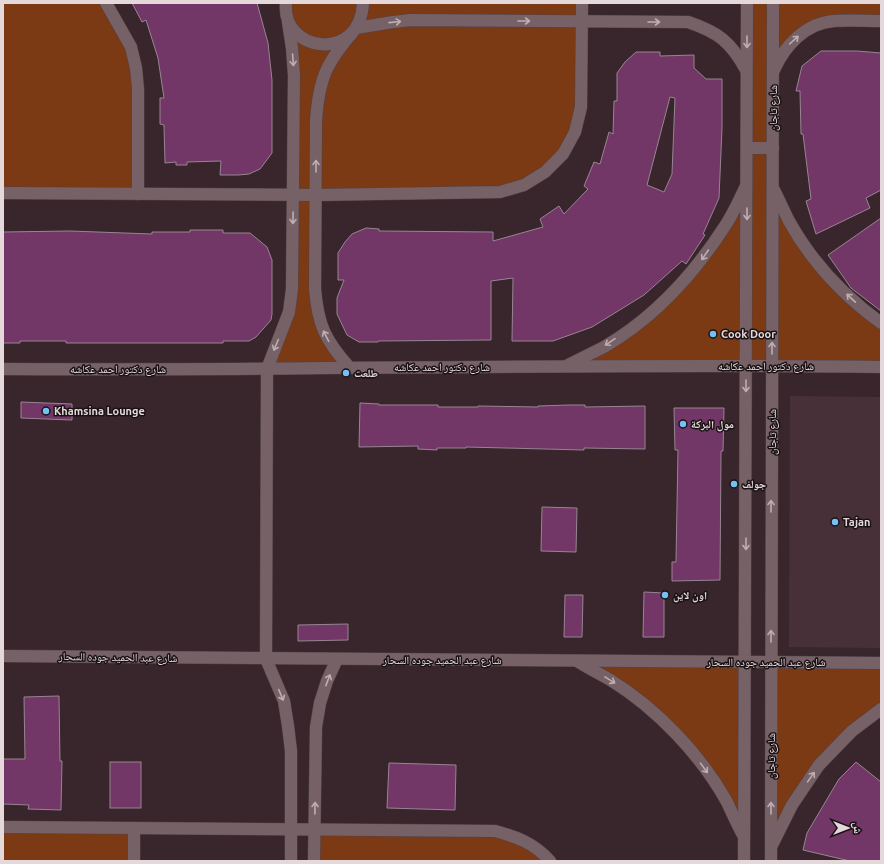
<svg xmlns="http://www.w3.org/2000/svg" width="884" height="864" font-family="Ubuntu,'Noto Naskh Arabic',sans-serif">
	<rect width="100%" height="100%" fill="#39262c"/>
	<polygon fill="#483038" points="790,396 881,397 881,648 789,647"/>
	<g fill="#7b3914">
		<polygon points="3,3 106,3 131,47 138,194 3,193"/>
		<polygon points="283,3 582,3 581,107 563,154 524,185 316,195 317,311 349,367 267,369 289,312 294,102"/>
		<polygon points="747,3 881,3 881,21 817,25 780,58 773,186 811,254 881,323 881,367 565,366 604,347 673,293 747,185"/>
		<polygon points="576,661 745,662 744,839 726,801 676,734"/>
		<polygon points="771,662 881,662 881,709 819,765 771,848"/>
		<polygon points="3,827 134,828 134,861 3,861"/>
		<polygon points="315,829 495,831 550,861 314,861"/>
	</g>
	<g fill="#723667" stroke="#978592" fill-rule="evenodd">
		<polygon points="132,3 257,3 268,43 272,80 272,153 260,169 249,174 238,175 220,175 221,161 187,162 187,165 176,165 176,162 165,163 164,125 160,124 160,98 164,98 158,58 146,20 142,22"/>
		<polygon points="821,51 857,51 881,53 881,190 866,198 870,208 816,234 806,201 811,199 803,134 801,134 800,91 796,91 802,66"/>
		<path d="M636,52H660V56L694,55V68L706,79H722V128L719,198L703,234L705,235L686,264L682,261L644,295L592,327L553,341H512L513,278L491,281V340L378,341V342H359L347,335L337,314V298L344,280H338V253L345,242L352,234L366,228L379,229V231L493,232V241L543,227L540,219L559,206L564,214L588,189L584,186L594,162L600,164L609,132L613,134L614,101H617V73L625,62ZM670,97L675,98L672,174L664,192L647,185Z"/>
		<polygon points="881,218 881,311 851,288 828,255"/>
		<polygon points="190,230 223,230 223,233 250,233 267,247 272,260 272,314 271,320 256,337 249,341 223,341 223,343 66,343 66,341 20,341 20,343 3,343 3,232 70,231 152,234 152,232 190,232"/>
		<polygon points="21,402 72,404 72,420 21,418"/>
		<polygon points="360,403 379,404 379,405 438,405 438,407 478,407 478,406 538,407 538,406 568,405 585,405 585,407 645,406 645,449 584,448 584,450 466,447 466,448 437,448 437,450 418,449 418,446 359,447"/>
		<polygon points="674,408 724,408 723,451 721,451 720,580 672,581 672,562 676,562 678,450 675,450"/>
		<polygon points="542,507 577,508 576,552 541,551"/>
		<polygon points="644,592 664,593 664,637 643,637"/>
		<polygon points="565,595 583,595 582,637 564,637"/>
		<polygon points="348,624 348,640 298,641 298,625"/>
		<polygon points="59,696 60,761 62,761 61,810 28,809 29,805 3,804 3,759 25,759 24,697"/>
		<rect x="110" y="762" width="31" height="46"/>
		<polygon points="856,762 881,782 881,861 850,861 803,850 807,833 839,779"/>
		<polygon points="389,763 456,765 455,810 387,808"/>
	</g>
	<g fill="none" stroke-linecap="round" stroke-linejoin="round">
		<g stroke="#524348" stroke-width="13">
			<g id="minor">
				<polyline points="106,3 131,47 136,68 138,89 138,194"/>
				<path d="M286,3C281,52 360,64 363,3"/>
				<polyline points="288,22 292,48 294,75 292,289 289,312 267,369 266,659 284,701 288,726 291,751 291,861"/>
				<path d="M356,28L393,22L411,20L688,22C718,32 731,42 746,70"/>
				<path d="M774,70C785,45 806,23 834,21C850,20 865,21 881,21"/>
				<polyline points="747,148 773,148"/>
				<path d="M774,190C779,200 784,211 789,221C811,261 844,296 881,323"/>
				<polyline points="3,193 316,195 500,192 524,185 545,172 563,154 575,132 581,107 582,3"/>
				<path d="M568,365C580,359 592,353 604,347C654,318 694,274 725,226C733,214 739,201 745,188"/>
				<path d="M349,367C325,340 318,325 315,289L316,120C319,79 326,63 353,32"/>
				<path d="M3,369C296,371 588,363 881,367"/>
				<polyline points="3,656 881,663"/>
				<path d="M577,661C588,668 600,674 612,681C657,709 701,755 727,802C732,813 737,824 743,835"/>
				<path d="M3,827L495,831C517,837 534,843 550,861"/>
				<polyline points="134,828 134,861"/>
				<polyline points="772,845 792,805 819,765 852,731 881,709"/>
				<polyline points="314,861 316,727 320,703 327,681 337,659"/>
				<polyline points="744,861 747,3"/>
				<polyline points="771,861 773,3"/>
			</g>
		</g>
		<use href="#minor" stroke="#766167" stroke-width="12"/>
	</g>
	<defs><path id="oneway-shaft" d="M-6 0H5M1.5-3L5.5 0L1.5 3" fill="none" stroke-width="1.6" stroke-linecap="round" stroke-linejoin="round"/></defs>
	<g stroke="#beaeb2">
		<use href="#oneway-shaft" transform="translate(524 21)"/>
		<use href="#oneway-shaft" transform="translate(395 22) rotate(-6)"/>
		<use href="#oneway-shaft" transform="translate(654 22)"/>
		<use href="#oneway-shaft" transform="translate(794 40) rotate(-42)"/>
		<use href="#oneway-shaft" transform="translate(747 42) rotate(90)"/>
		<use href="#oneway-shaft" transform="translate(293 60) rotate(86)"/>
		<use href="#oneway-shaft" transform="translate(316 166) rotate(-90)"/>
		<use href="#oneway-shaft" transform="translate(747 214) rotate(90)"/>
		<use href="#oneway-shaft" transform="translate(293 218) rotate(91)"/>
		<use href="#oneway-shaft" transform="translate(705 255) rotate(124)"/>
		<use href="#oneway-shaft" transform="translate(851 298) rotate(-137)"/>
		<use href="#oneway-shaft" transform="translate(326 336) rotate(-117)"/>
		<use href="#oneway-shaft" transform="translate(610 342) rotate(146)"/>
		<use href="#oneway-shaft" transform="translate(276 345) rotate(113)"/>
		<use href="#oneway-shaft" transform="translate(772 348) rotate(-90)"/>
		<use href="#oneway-shaft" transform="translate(746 386) rotate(90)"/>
		<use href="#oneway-shaft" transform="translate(771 506) rotate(-90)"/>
		<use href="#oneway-shaft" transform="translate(746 544) rotate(90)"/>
		<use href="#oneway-shaft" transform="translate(771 636) rotate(-90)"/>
		<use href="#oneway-shaft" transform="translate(328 680) rotate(-69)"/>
		<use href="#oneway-shaft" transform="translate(610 680) rotate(31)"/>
		<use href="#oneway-shaft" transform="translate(281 695) rotate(67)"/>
		<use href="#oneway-shaft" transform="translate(704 768) rotate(54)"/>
		<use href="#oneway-shaft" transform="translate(811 777) rotate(-55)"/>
		<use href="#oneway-shaft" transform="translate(315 808) rotate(-89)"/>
		<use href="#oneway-shaft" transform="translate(771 808) rotate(-90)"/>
	</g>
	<g fill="#73c1f6" stroke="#1a1214" stroke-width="1.5">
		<circle cx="713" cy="334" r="4"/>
		<circle cx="346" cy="373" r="4"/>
		<circle cx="46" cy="411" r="4"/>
		<circle cx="683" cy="424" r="4"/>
		<circle cx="734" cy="484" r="4"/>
		<circle cx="835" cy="522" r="4"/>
		<circle cx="665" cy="595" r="4"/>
	</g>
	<g text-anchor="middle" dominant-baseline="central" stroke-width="3" stroke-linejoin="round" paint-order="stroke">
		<g font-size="11" fill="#e4d8db" stroke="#1a1214">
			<text transform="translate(773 108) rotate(-90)">شارع تاجان</text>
			<text x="766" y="366">شارع دكتور احمد عكاشه</text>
			<text x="442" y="367">شارع دكتور احمد عكاشه</text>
			<text x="118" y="369">شارع دكتور احمد عكاشه</text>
			<text transform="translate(772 432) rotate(-90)">شارع تاجان</text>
			<text transform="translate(118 657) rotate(1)">شارع عبد الحميد جوده السحار</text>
			<text x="442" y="660">شارع عبد الحميد جوده السحار</text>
			<text x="766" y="662">شارع عبد الحميد جوده السحار</text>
			<text transform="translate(771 756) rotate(-90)">شارع تاجان</text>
		</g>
		<g font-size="11" font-weight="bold" fill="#e4d8db" stroke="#1a1214" text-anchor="start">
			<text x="721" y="334">Cook Door</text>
			<text x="354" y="373">طلعت</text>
			<text x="54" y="411">Khamsina Lounge</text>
			<text x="691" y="424">مول البركة</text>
			<text x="742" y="484">جولف</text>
			<text x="843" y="522">Tajan</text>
			<text x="673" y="595">اون لاين</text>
		</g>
	</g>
	<rect width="884" height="864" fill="none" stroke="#e4d8db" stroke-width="8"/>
	<g transform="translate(848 828) rotate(90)" stroke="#1a1214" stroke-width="3" paint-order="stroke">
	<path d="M0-3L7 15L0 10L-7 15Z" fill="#e4d8db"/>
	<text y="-6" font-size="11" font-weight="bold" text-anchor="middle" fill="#e4d8db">ش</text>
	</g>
</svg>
